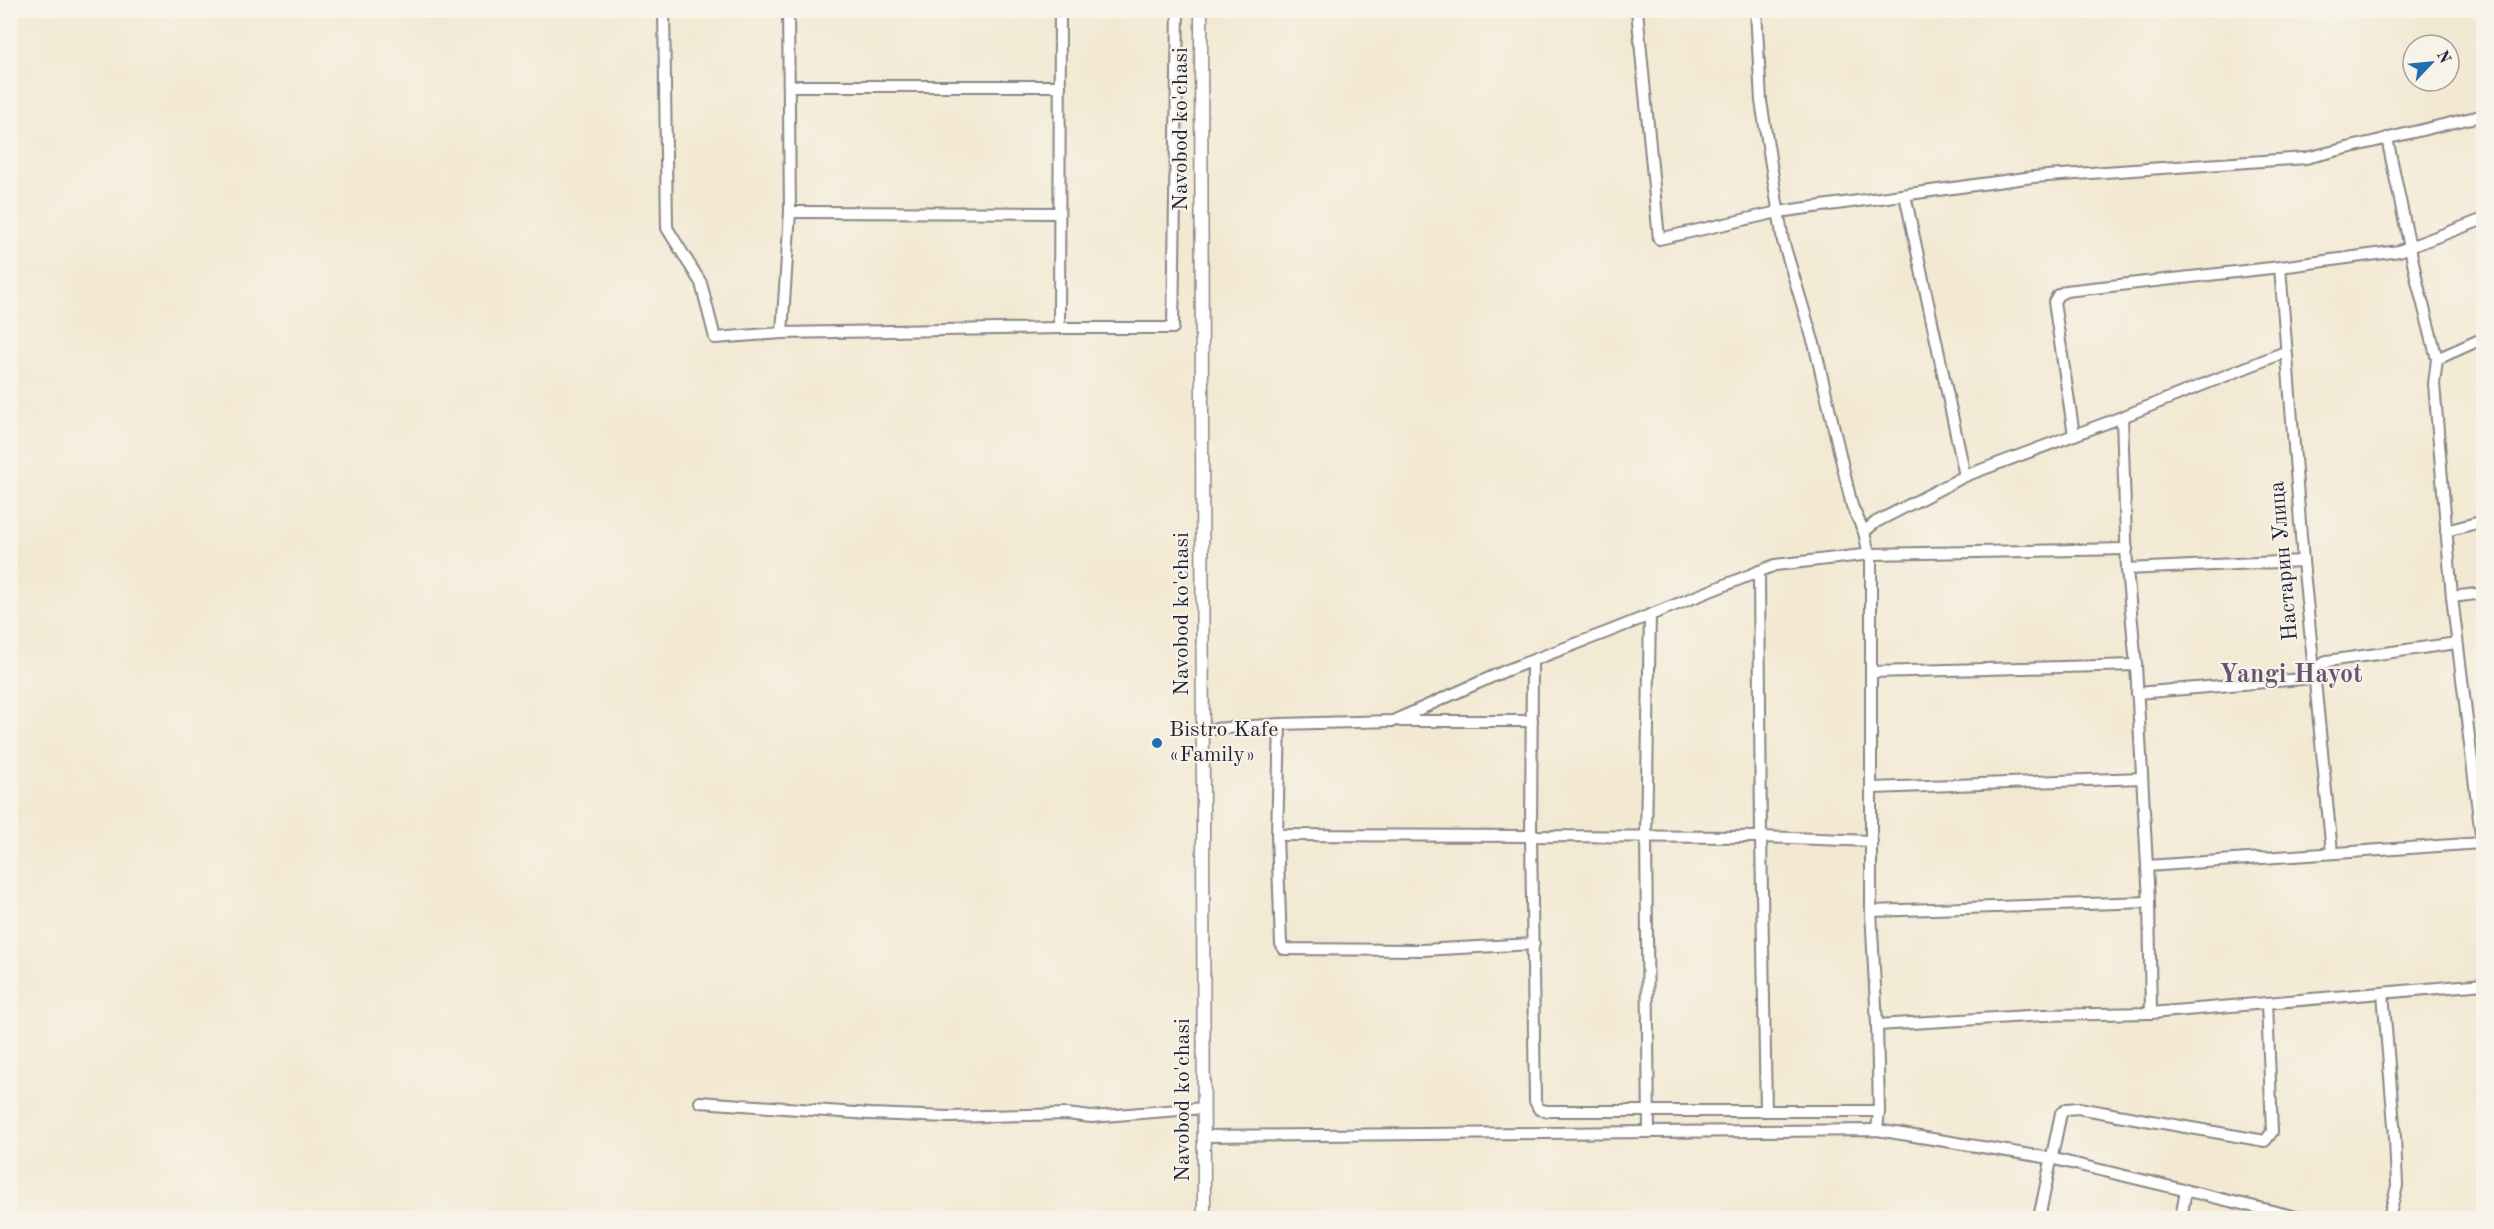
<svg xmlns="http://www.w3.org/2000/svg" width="2494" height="1229" font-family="'Old Standard TT',serif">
	<rect width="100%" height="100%" fill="#f7f3e8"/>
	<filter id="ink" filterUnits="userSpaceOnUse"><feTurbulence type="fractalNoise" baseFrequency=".0167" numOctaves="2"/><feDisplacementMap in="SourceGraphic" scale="12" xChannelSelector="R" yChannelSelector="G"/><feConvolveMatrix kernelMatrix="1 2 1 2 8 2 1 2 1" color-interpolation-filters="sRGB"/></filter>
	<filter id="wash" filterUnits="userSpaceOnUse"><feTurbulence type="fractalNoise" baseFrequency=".008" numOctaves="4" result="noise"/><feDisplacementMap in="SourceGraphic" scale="24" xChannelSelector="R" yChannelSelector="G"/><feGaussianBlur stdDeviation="1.35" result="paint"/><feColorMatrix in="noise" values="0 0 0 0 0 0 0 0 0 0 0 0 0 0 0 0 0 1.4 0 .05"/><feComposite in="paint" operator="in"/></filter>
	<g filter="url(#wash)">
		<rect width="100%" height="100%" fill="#f3e9d3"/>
	</g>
	<g filter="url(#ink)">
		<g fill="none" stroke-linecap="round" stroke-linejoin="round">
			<g stroke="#8a8687" stroke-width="14">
				<g id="minor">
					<polyline points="664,10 667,228 701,283 715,338 782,333 1059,328 1173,328 1178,10"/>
					<polyline points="1637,10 1659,239 1778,212 2033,177 2306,158 2484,115"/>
					<polyline points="1756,10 1761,101 1783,241 1815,347 1852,506 1864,532 1869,555"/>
					<polyline points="789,86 1060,86"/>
					<polyline points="2387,138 2417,281 2437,359"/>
					<polyline points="1905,195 1965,476"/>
					<polyline points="790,212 1059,213"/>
					<polyline points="2280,267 2303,561 2332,852"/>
					<polyline points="1059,328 1060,10"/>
					<polyline points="782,333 790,212 788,10"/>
					<polyline points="2484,338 2437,359 2434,384 2452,597 2484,860"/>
					<polyline points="2074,435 2054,302 2058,295 2066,291 2280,267 2399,251 2484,219"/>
					<polyline points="2446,531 2484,521"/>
					<polyline points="1864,532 1876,522 1965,476 2122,417"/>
					<polyline points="1871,554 1871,911 1877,1025 1879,1111 1877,1130"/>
					<polyline points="2127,569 2303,561"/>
					<polyline points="1759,571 1761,837 1766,1111"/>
					<polyline points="2452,597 2484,593"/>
					<polyline points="1532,661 1531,836 1535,1101 1539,1109 1546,1111 1879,1111"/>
					<polyline points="1872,672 2136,665"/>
					<polyline points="2313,672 2327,661 2457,643"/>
					<polyline points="2137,693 2313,678"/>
					<polyline points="1400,721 1532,721"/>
					<polyline points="1280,724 1277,835 1281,944 1284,949 1422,950 1534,944"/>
					<polyline points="1202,730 1280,724 1393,721 1507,670 1610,631 1775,565 1871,554 2127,549"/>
					<polyline points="1873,788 2142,778"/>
					<polyline points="1277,835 1761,837 1872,841"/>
					<polyline points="2147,866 2481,843"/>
					<polyline points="1871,911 2149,902"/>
					<polyline points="2383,993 2395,1137 2397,1186 2389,1218"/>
					<polyline points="2151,1013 2149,902 2136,665 2127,569 2122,417 2285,352"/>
					<polyline points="1877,1025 2044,1015 2151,1013 2484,984"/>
					<polyline points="700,1102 870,1114 949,1117 1067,1114 1091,1117 1204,1108"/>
					<polyline points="1649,1132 1646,836 1650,615"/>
					<polyline points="1204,1136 1877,1130 2050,1158 2301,1218"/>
					<polyline points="2039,1218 2061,1113 2067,1109 2078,1108 2265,1141 2272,1132 2267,1003"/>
					<polyline points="2181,1218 2186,1190"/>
				</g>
			</g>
			<g stroke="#8a8687" stroke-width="15">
				<path id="tertiary" d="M1201,10C1205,413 1204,816 1204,1218"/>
			</g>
			<use href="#minor" stroke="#fff" stroke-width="10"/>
			<use href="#tertiary" stroke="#fff" stroke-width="12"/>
		</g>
	</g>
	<circle fill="#1f6fb2" stroke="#f7f3e8" stroke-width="2" cx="1157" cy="743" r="6"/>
	<g text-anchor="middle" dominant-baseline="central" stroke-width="4.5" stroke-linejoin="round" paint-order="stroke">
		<g font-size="22" fill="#22223b" stroke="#f7f3e8">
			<text transform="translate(1181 129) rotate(-90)">Navobod ko'chasi</text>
			<text transform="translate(2284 561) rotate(-95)">Настарин Улица</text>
			<text transform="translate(1182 614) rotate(-90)">Navobod ko'chasi</text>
			<text transform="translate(1183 1100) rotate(-90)">Navobod ko'chasi</text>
		</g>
		<g font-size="22" fill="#22223b" stroke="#f7f3e8" text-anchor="start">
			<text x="1169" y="730">Bistro Kafe<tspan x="1169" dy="25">«Family»</tspan></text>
		</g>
		<g font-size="26" font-weight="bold" fill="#665473" stroke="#f7f3e8">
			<text x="2291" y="675">Yangi Hayot</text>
		</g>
	</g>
	<rect width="2494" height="1229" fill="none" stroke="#f7f3e8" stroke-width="36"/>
	<g transform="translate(2431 63) rotate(64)"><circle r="28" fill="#f7f3e8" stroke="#a29fa3" stroke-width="1.5"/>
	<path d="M0-4.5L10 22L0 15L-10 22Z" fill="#1f6fb2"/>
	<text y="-9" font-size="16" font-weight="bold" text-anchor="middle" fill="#22223b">N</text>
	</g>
</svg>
